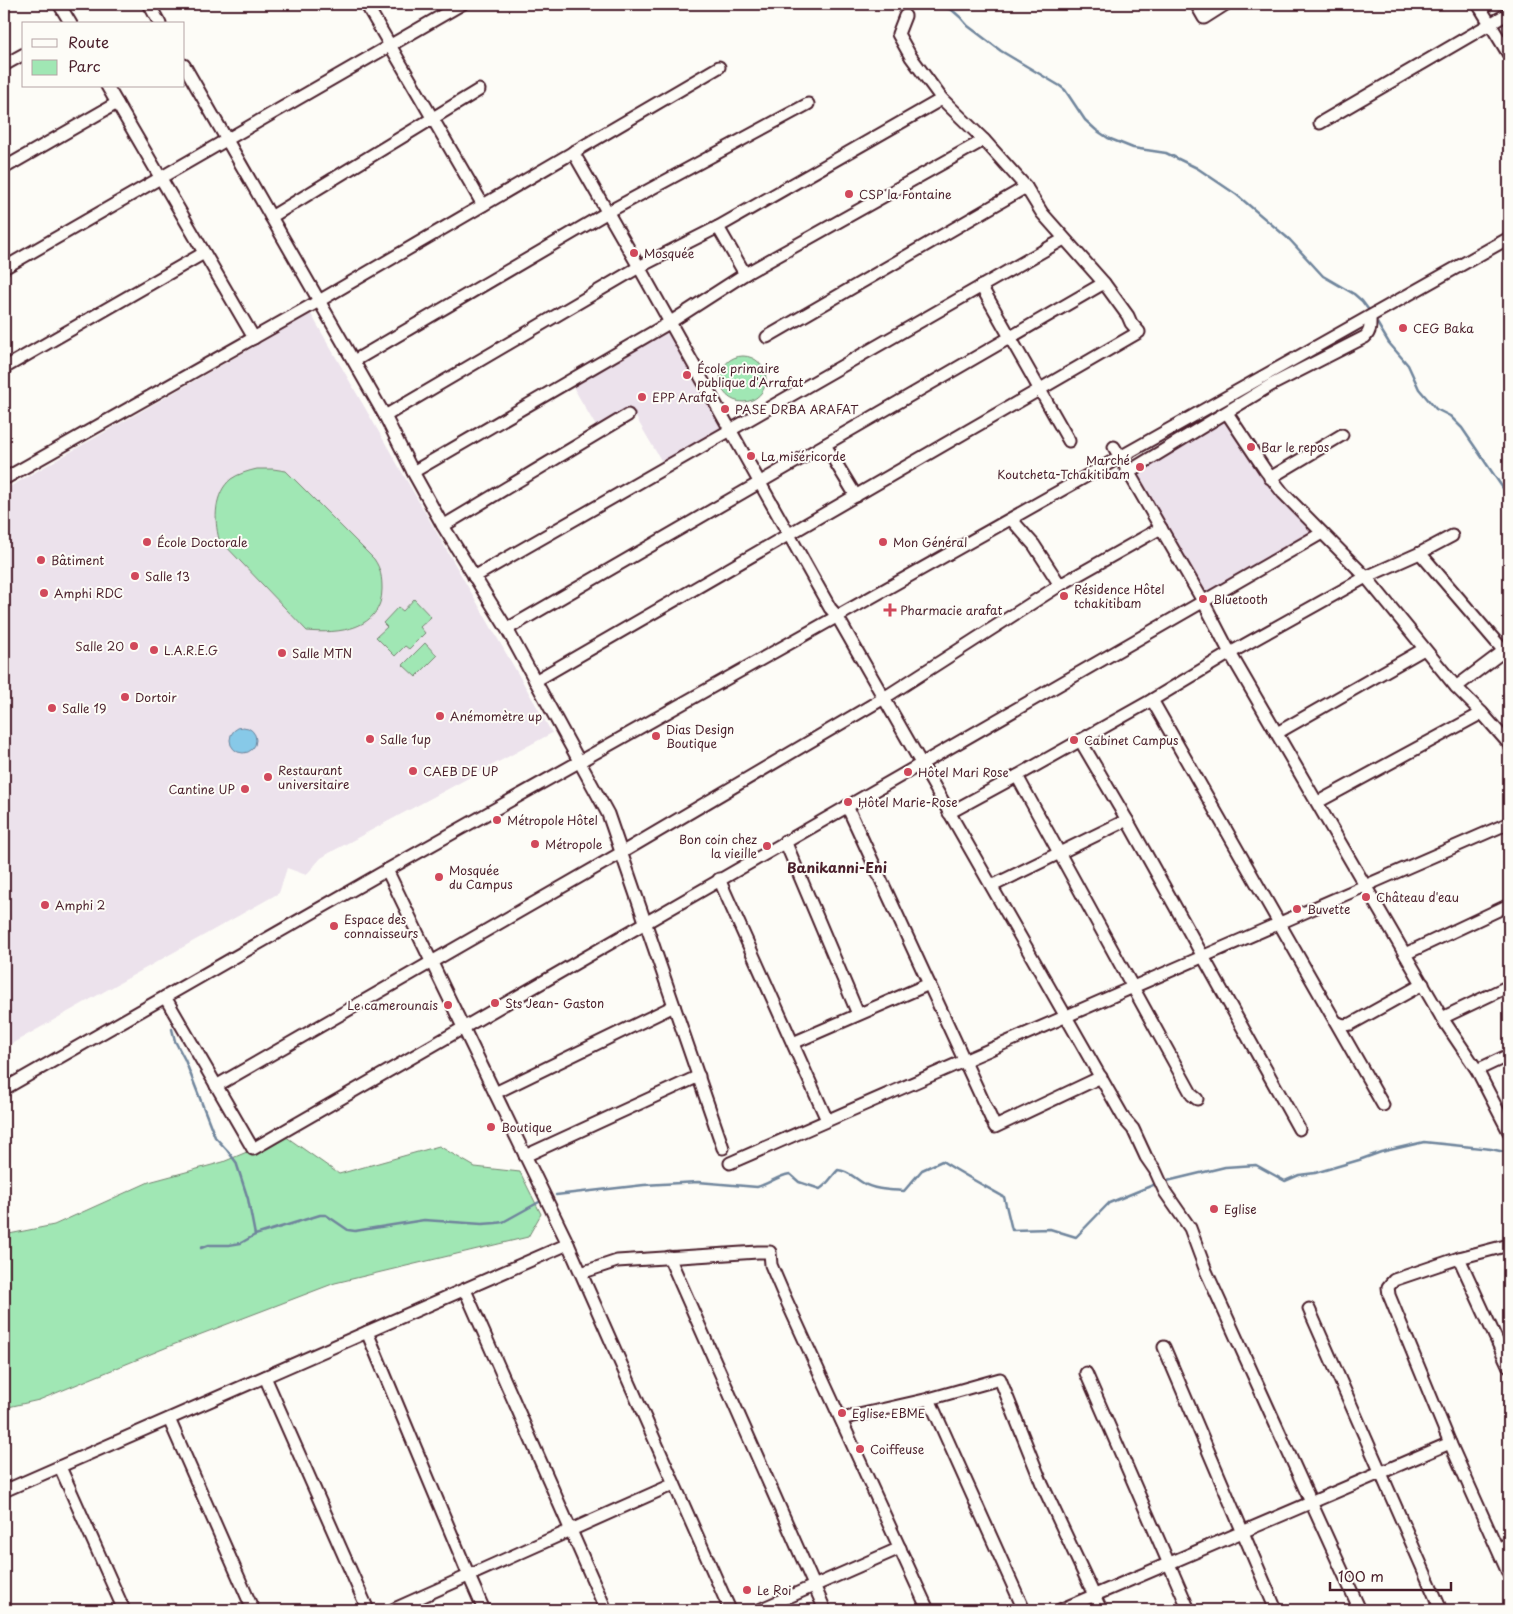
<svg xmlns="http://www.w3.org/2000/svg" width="1513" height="1614" font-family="'Playpen Sans',sans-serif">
	<rect width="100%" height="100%" fill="#fdfcf7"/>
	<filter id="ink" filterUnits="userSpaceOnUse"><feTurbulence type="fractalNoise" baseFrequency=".02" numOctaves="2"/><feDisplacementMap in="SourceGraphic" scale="10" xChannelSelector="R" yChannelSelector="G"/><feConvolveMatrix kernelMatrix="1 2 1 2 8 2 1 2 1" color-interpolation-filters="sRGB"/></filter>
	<g filter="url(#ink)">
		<g fill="#ece2ec">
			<polygon points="311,314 552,733 331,852 321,858 306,875 287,868 279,893 4,1048 4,490"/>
			<polygon points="667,330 723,426 662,462 631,409 597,428 572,385"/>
			<polygon points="1226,417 1318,532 1205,597 1133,472"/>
		</g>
		<g fill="#a0e7b4" stroke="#758370">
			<circle cx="743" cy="379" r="23"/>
			<path d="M257,469H273L286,471L374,559C381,569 382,578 382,589C382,630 338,634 307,631L219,539C214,520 214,493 231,479C238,474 248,471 257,469Z"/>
			<polygon points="414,599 431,617 420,627 425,633 409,649 405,646 395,656 376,637 387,627 383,623 398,607 403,611"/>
			<polygon points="425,643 437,656 416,677 403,665"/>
			<polygon points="285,1136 339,1174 439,1146 475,1167 520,1172 541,1214 528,1237 335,1283 170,1346 39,1400 4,1408 4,1235 54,1225 149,1182 223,1162"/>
		</g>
		<circle fill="#87c9e8" stroke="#6f859c" cx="243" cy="740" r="13"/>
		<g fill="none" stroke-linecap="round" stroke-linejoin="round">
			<g stroke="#6f859c" stroke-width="2.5">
				<polyline points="934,4 952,10 960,17 968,26 1001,51 1060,86 1065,90 1085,120 1096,130 1108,138 1133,148 1166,153 1197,168 1237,195 1290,240 1323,276 1354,294 1362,301 1371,313"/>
				<polyline points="1374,318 1389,343 1408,365 1419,389 1436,409 1450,416 1462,428 1509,497"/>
				<polyline points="172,1029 175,1041 185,1060 215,1137 227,1150 236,1162 248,1199 255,1235"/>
				<polyline points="1163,1182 1225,1167 1256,1165 1285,1181 1299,1175 1315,1173 1359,1160 1381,1152 1424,1142 1491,1149 1509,1153"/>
				<path d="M556,1195L644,1185L698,1182L757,1187C769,1184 777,1176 790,1174L799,1182L820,1189C828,1184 831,1177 838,1170C849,1171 854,1178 863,1183C874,1190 891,1190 904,1191L922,1170L942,1161C962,1174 983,1185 1004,1197L1012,1230L1050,1229L1076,1237L1109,1203L1158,1183"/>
				<polyline points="201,1248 209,1245 229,1245 241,1243 255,1235 320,1215 326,1215 348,1230 355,1231 424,1220 482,1224 496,1223 503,1222 541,1201"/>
			</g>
			<g stroke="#4a1f2b" stroke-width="15">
				<g id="minor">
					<polyline points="59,4 71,24"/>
					<polyline points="149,4 160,24"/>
					<polyline points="366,4 483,205"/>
					<polyline points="1196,4 1204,18 1226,4"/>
					<polyline points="1478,4 1509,55"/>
					<polyline points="4,65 24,54"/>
					<polyline points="184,65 385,416 413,472 443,526 507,629 608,814 723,1148"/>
					<polyline points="107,86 254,338"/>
					<polyline points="1320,123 1509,13"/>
					<polyline points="573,152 639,267 830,608 837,616 1125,1120 1133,1129 1146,1157 1155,1170 1165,1192 1190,1228 1206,1271 1360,1610"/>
					<polyline points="4,168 117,103"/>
					<polyline points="271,217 479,90"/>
					<polyline points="718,227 745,274"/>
					<polyline points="4,268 462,4"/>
					<polyline points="981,286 1069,441"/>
					<polyline points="767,337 1026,187"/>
					<polyline points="354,361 608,212 808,104"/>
					<polyline points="4,368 204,253"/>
					<polyline points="1227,413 1265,470 1283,493 1366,577 1456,687 1482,713 1509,744"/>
					<polyline points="385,416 639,267 718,227 942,99"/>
					<polyline points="825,445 856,496"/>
					<polyline points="1114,447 1203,601 1230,653 1442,1018 1477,1070 1509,1132"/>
					<polyline points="413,472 669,323 745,274 984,140"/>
					<path d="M1128,472L1271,385L1365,337C1371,331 1370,326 1370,318"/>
					<polyline points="1270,478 1342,435"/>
					<polyline points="4,479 319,301 719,67"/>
					<polyline points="1011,519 1034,545 1060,585"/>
					<polyline points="443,526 628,415"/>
					<polyline points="1420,553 1504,651"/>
					<polyline points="474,577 1064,239"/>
					<polyline points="507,629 1104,283"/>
					<polyline points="535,681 1139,332 1131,323 1128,316 1104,283 1042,213 1026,187 984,140 942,99 911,57 898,34 905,16"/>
					<polyline points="1456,687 1509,647"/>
					<polyline points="1152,700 1383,1105"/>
					<polyline points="1277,733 1424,649"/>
					<polyline points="1080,740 1127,820 1299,1129"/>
					<polyline points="1017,776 1192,1095 1197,1099"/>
					<polyline points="1318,802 1482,713"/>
					<polyline points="847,806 995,1127 1101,1077"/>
					<polyline points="949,813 1017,776 1152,700 1230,653 1366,577 1420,553 1452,536"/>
					<polyline points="785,841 858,1014"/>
					<polyline points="387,870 568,1244 730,1610"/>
					<polyline points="719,879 827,1120"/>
					<polyline points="992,886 1127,820"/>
					<polyline points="1405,954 1509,905"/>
					<polyline points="165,997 253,1149 1322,533"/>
					<polyline points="1442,1018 1509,986"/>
					<polyline points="1336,1022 1343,1025 1351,1024 1423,984"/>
					<polyline points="793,1043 929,984"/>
					<polyline points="1477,1070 1509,1055"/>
					<polyline points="216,1086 621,853 884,698 1060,585 1161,528"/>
					<polyline points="4,1089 387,870 1509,238"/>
					<polyline points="495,1093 674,1006"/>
					<polyline points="525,1156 699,1076"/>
					<polyline points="730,1163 1509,823"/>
					<polyline points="1509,1245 1459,1258 1394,1280 1388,1287 1389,1295 1450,1443 1509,1575"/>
					<polyline points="669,1257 825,1610"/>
					<polyline points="1459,1258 1509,1367"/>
					<polyline points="581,1273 617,1261 758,1252 770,1252 771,1265 783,1293 928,1610"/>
					<polyline points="465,1290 606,1610"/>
					<polyline points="1309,1309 1441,1610"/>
					<polyline points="367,1332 469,1576 484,1610"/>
					<polyline points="1164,1347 1276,1610"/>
					<polyline points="1086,1373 1189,1610"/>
					<polyline points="265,1377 368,1610"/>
					<polyline points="929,1399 1024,1610"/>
					<polyline points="169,1419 253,1610"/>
					<polyline points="841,1419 929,1399 1000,1379 1042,1484 1101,1610"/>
					<polyline points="60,1467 124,1610"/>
					<polyline points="4,1491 568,1244"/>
					<polyline points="1498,1549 1509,1543"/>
					<polyline points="392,1610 674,1484"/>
					<polyline points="759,1610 900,1548"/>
					<polyline points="1060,1610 1450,1443"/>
				</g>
			</g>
			<use href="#minor" stroke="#fdfcf7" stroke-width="11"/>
		</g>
	</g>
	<g fill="#d1495b" stroke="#fdfcf7" stroke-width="2">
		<circle cx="849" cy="194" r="5"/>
		<circle cx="634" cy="253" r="5"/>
		<circle cx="1403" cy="328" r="5"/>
		<circle cx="687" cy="375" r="5"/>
		<circle cx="642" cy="397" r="5"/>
		<circle cx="725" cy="409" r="5"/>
		<circle cx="1251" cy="447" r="5"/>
		<circle cx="751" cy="456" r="5"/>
		<circle cx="1140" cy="467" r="5"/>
		<circle cx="147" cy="542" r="5"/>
		<circle cx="883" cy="542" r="5"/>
		<circle cx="41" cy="560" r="5"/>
		<circle cx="135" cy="576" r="5"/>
		<circle cx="44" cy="593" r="5"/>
		<circle cx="1064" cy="596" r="5"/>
		<circle cx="1203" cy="599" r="5"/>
		<path d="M887.5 602.5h5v5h5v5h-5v5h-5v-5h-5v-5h5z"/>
		<circle cx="134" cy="646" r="5"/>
		<circle cx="154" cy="650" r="5"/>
		<circle cx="282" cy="653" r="5"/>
		<circle cx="125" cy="697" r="5"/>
		<circle cx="52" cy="708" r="5"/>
		<circle cx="440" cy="716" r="5"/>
		<circle cx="656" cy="736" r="5"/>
		<circle cx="370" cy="739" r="5"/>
		<circle cx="1074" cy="740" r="5"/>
		<circle cx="413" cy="771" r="5"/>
		<circle cx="908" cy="772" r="5"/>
		<circle cx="268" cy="777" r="5"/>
		<circle cx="245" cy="789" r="5"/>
		<circle cx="848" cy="802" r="5"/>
		<circle cx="497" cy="820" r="5"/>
		<circle cx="535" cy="844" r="5"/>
		<circle cx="767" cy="846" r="5"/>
		<circle cx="439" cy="877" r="5"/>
		<circle cx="1366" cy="897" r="5"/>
		<circle cx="45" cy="905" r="5"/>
		<circle cx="1297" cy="909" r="5"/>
		<circle cx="334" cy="926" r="5"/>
		<circle cx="495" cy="1003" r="5"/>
		<circle cx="448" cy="1005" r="5"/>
		<circle cx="491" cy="1127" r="5"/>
		<circle cx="1214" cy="1209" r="5"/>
		<circle cx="842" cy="1413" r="5"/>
		<circle cx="860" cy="1449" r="5"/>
		<circle cx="747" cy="1590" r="5"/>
	</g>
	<g text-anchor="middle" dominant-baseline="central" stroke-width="4" stroke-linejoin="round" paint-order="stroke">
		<g font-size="12" fill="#4a1f2b" stroke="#fdfcf7" text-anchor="start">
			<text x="859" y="194">CSP la Fontaine</text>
			<text x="644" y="253">Mosquée</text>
			<text x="1413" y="328">CEG Baka</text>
			<text x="697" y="368">École primaire<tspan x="697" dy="14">publique d'Arrafat</tspan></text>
			<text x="652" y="397">EPP Arafat</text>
			<text x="735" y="409">PASE DRBA ARAFAT</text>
			<text x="1261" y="447">Bar le repos</text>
			<text x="761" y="456">La miséricorde</text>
			<text x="1130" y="460" text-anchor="end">Marché<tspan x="1130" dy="14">Koutcheta-Tchakitibam</tspan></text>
			<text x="157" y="542">École Doctorale</text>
			<text x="893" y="542">Mon Général</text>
			<text x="51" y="560">Bâtiment</text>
			<text x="145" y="576">Salle 13</text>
			<text x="1074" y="589">Résidence Hôtel<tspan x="1074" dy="14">tchakitibam</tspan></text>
			<text x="54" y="593">Amphi RDC</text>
			<text x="1213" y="599">Bluetooth</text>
			<text x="900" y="610">Pharmacie arafat</text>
			<text x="124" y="646" text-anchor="end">Salle 20</text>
			<text x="164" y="650">L.A.R.E.G</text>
			<text x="292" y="653">Salle MTN</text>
			<text x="135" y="697">Dortoir</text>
			<text x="62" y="708">Salle 19</text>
			<text x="450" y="716">Anémomètre up</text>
			<text x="666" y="729">Dias Design<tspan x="666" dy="14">Boutique</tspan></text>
			<text x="380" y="739">Salle 1up</text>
			<text x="1084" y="740">Cabinet Campus</text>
			<text x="278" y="770">Restaurant<tspan x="278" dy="14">universitaire</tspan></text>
			<text x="423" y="771">CAEB DE UP</text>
			<text x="918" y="772">Hôtel Mari Rose</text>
			<text x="235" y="789" text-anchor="end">Cantine UP</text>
			<text x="858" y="802">Hôtel Marie-Rose</text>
			<text x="507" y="820">Métropole Hôtel</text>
			<text x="757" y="839" text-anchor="end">Bon coin chez<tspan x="757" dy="14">la vieille</tspan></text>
			<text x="545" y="844">Métropole</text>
			<text x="449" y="870">Mosquée<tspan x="449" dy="14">du Campus</tspan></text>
			<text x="1376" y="897">Château d'eau</text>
			<text x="55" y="905">Amphi 2</text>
			<text x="1307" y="909">Buvette</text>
			<text x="344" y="919">Espace des<tspan x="344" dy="14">connaisseurs</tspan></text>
			<text x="505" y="1003">Sts Jean- Gaston</text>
			<text x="438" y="1005" text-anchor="end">Le camerounais</text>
			<text x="501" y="1127">Boutique</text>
			<text x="1224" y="1209">Eglise</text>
			<text x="852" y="1413">Eglise. EBME</text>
			<text x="870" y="1449">Coiffeuse</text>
			<text x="757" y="1590">Le Roi</text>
		</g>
		<g font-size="14" font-weight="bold" fill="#4a1f2b" stroke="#fdfcf7">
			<text x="837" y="867">Banikanni-Eni</text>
		</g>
	</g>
	<rect width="1513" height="1614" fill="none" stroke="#fdfcf7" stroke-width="20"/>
	<rect x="10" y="10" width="1493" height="1594" fill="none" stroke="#4a1f2b" stroke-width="2" filter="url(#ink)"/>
	<rect x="22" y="22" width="162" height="65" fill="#fdfcf7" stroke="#b5a4a5"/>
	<rect x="32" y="39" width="25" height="8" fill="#fdfcf7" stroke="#b5a4a5"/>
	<text x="68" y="48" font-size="15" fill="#4a1f2b">Route</text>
	<rect x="32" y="60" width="25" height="15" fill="#a0e7b4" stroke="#b5a4a5"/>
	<text x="68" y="72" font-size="15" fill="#4a1f2b">Parc</text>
	<path d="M1330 1582v8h121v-8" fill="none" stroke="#4a1f2b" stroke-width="2.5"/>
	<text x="1338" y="1582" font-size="15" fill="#4a1f2b" stroke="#fdfcf7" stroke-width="4" paint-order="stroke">100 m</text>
</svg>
